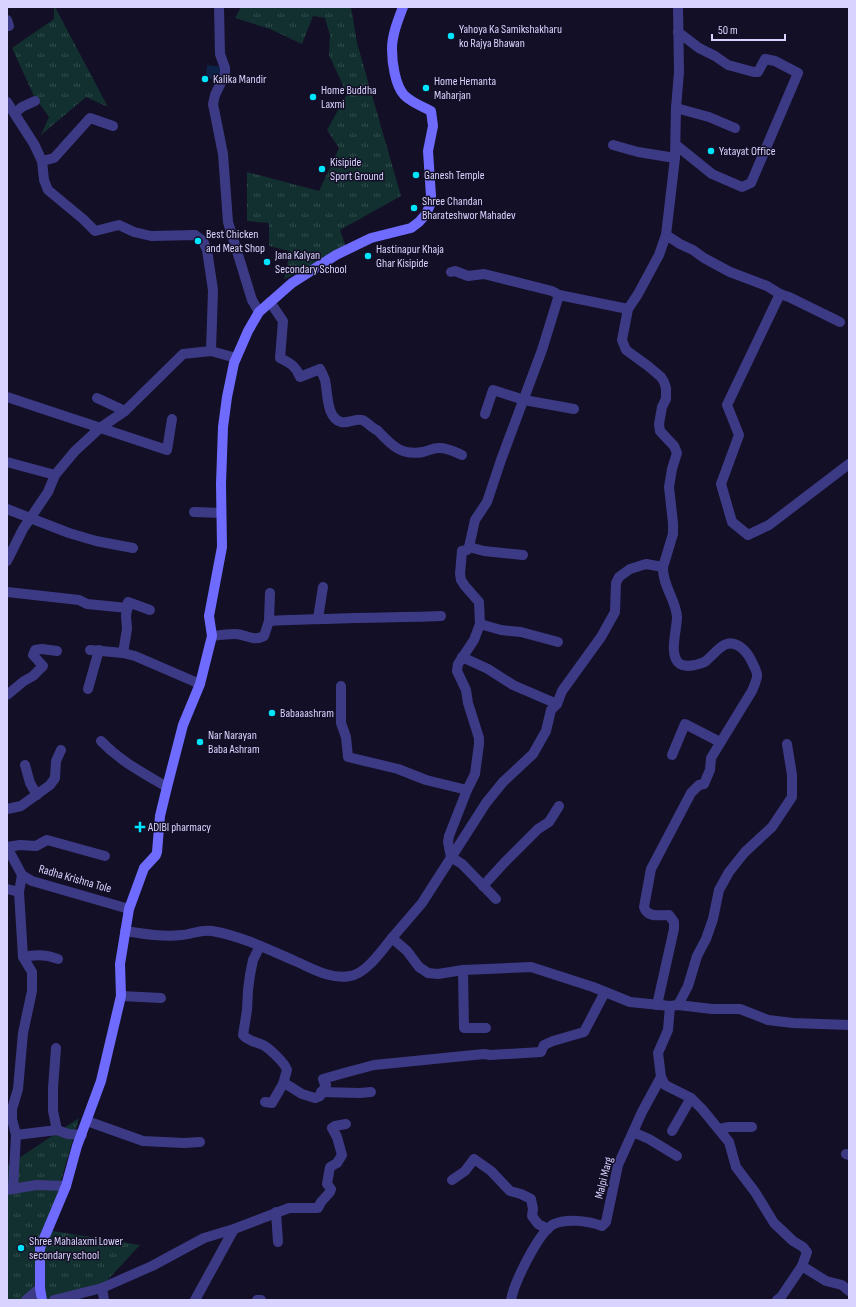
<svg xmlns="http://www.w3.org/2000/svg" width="856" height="1307" font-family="'Sofia Sans Condensed',sans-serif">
	<defs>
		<pattern id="grass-tufts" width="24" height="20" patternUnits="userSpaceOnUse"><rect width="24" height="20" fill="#12302f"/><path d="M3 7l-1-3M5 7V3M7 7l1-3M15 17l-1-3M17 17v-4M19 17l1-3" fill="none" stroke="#344d4e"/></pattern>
	</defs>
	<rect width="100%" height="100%" fill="#130f26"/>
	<g fill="url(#grass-tufts)">
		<polygon points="51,7 55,7 108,107 86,97 41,135 49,117 34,96 12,48 54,19 54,9"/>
		<polygon points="241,7 351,7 357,43 401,196 340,230 347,250 284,279 287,269 289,251 269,246 269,223 247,221 247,172 319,191 339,148 327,130 347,94 329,55 330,35 325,18 313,16 302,44 270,29 235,18"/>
		<polygon points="79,1118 47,1230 140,1245 101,1287 79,1300 7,1300 7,1166"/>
	</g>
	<polygon fill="#0c2248" points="207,65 222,67 221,80 206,78"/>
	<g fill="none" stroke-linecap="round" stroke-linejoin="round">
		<g stroke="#3d3a85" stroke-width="10">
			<polyline points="219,7 220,54 225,68 225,74 215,95 213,104 223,154 228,222 252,300 259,312"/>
			<polyline points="7,20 9,26"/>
			<polyline points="7,102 34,144 42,161 44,180 48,190 83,219 95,231 119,225 134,232 151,236 195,235 203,241 207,250 213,290 211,351"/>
			<polyline points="676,108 709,117 735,128"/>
			<polyline points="15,113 22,107 35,101"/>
			<polyline points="613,145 638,152 675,158"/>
			<polyline points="676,145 712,174 742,187 751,183 798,73 775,61 765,59 758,72 754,72 728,65 715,56 699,48 678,32"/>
			<polyline points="42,161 54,158 90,118 113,126"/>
			<polyline points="666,235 675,158 676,108 679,72 678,7"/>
			<polyline points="451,272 455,271 468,276 484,274 552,291 559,295"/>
			<polyline points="780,294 789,297 840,322"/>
			<path d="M270,302L283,321L280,358C290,363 296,366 300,377L320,369C322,373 324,377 325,380C328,392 326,418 341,422C348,424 355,418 362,420C368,422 371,428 377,430C391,445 401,456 423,452C428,451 433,448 438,448C446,447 455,452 462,455"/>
			<polyline points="7,397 167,450 172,419"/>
			<polyline points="97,398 125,411"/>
			<polyline points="485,414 493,390 524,400 574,409"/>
			<polyline points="7,462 55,475"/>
			<polyline points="7,509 69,533 96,541 133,548"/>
			<polyline points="194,512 221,513"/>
			<polyline points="469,547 484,551 523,555"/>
			<polyline points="7,561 23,529 48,492 55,475 75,451 100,428 125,411 183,354 211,351 236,358"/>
			<polyline points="7,592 79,600 87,604 128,608"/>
			<polyline points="150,610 128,602 126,616 127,629 123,653 135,656 200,684"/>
			<polyline points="318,618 323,587"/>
			<path d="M269,621C327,618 384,618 441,616"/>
			<polyline points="480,624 501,630 521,632 558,642"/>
			<path d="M212,636C220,635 228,634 235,634C246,634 253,642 264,636L269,621L270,593"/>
			<polyline points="90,650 123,653"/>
			<polyline points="462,657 488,669 513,685 557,704"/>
			<polyline points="341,686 341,723 346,737 348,757 398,769 426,780 467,790"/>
			<polyline points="88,689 99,650"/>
			<polyline points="7,695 24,681 33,676 43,666 33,655 35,650 42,649 57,651"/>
			<path d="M101,741C120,761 143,773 167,787"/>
			<polyline points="672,755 685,724 720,742"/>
			<polyline points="25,765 30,783 37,795"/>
			<polyline points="7,809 21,806 50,785 55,778 56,761 61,750"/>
			<polyline points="7,847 22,875 32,881 129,909"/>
			<polyline points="7,847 20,845 36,846 47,840 105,856"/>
			<polyline points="483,886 504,863 538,829 549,822 559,806"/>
			<polyline points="7,889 19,892"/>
			<polyline points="496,899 462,864 451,857 448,842 449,836 467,790 475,774 479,744 479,738 468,703 466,690 457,671 458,664 474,640 480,624 479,602 465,586 461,580 460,574 462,551 467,550 469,547 475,520 487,502 501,460 542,350 559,295 628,309"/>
			<path d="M125,931C144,934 162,937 182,935C193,934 201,929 212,931C241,936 268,949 295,961C312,968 330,980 350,976C366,974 382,950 392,938L407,951L419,967L428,973L438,974L463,970L531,967L593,987L630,1002L670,1006L678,1005L712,1009H740L768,1020L793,1023L849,1025"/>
			<polyline points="392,938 422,903 486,803 503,782 533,754 546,731 551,710 557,704 562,691 601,637 615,612 616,583 619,577 630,569 646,564 663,567 673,534 673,523 669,487 672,469 677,453 674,446 660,431 659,424 662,407 666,399 666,388 664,382 661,377 648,366 626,350 622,340 628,309 638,294 659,255 666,235 680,244 693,250 704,258 730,272 767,286 780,294 727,405 739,435 721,484 732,522 748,535 769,525 849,464"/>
			<path d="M260,946L253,960L250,975L248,990L247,1010L243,1035C248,1041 256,1042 263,1045C269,1048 285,1063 287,1070L283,1084H286L302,1094L315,1098L320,1096L326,1085L324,1082L323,1079L344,1073L374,1065L484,1054L490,1055L541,1052L544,1045L553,1041L584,1032L605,992"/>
			<path d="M23,957C36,954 46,954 58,959"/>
			<polyline points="463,970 464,1028 486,1028"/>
			<polyline points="121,996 161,998"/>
			<path d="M657,1005L674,929V922L669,915C659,915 647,918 644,907L651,869L691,793L699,785L704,784L710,770L711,758L752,691C759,674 759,676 751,660C748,654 745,650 739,646C725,637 716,653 706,661C703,663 699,664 695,665C690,666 685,667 680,664C668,656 677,630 677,617C676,600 662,585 663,567"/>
			<polyline points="678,1005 688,986 697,956 706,939 713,919 719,890 729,872 745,852 772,827 792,797 792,775 787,744"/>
			<polyline points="56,1048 53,1088 53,1111 57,1130"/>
			<polyline points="661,1077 665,1085 691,1098 702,1109 729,1142 736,1167 755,1192 774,1223 793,1241 803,1247 807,1252 802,1266 781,1297 777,1300"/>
			<polyline points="321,1092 360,1093 371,1092"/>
			<polyline points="265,1102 272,1103 283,1084"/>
			<polyline points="87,1121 143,1141 184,1143 200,1142"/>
			<polyline points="719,1129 729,1127 752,1127"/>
			<polyline points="672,1131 691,1098"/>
			<polyline points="633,1132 649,1139 677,1156"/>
			<polyline points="16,1135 12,1119 12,1109 18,1089 23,1033 32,991 32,972 23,957 19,892 22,875"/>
			<polyline points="846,1154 849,1155"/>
			<polyline points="452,1180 465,1171 474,1159 491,1171 510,1191 521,1194 531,1199 533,1209 532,1216 538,1224 548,1229"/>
			<polyline points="13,1188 16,1135 57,1130 68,1134 82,1135"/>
			<polyline points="7,1190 36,1185 66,1186"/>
			<polyline points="276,1212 278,1242"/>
			<polyline points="802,1266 826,1281 842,1285 849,1291"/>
			<polyline points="102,1288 104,1300"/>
			<polyline points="26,1300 40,1288"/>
			<polyline points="54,1300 102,1288 152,1266 204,1238 234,1229 289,1208 318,1208 321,1202 330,1192 331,1189 327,1184 330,1167 337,1163 342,1155 337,1137 332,1128 335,1126 346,1124"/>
			<polyline points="195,1300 234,1229"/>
			<polyline points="257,1300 261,1300"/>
			<path d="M511,1300C514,1283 539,1231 554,1224C567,1218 589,1221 602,1226L606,1222L618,1165L642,1112L661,1077L658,1053L668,1030L670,1006"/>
		</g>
		<path stroke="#6f6bff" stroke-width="10" d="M42,1300L40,1288V1248L66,1186L77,1146L101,1081L121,996L120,964L129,909L144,868L156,855L157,852L160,816L167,787L183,725L200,684L212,636L209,616L222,547L221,484L223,427L227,397L234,363L248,331L259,312L292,283L336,255L371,238L411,228L419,222L426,214L430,205L431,196L428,151L433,126L431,111C422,106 412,103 404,95C395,85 392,62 392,49C392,35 398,20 403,7"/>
	</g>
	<g fill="#00e5ff" stroke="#130f26" stroke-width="1.5">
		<circle cx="451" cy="36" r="4"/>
		<circle cx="205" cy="79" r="4"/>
		<circle cx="426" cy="88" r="4"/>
		<circle cx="313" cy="97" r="4"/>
		<circle cx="711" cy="151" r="4"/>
		<circle cx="322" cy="169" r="4"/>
		<circle cx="416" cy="175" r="4"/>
		<circle cx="414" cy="208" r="4"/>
		<circle cx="198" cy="241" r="4"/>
		<circle cx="368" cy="256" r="4"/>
		<circle cx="267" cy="262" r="4"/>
		<circle cx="272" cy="713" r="4"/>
		<circle cx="200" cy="742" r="4"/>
		<path d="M138 821h4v4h4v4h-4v4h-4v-4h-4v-4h4z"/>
		<circle cx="21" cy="1248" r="4"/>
	</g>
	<g text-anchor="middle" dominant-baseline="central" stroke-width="3" stroke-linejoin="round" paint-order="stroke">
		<g font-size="12" fill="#d9d4ff" stroke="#130f26" text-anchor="start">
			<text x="459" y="29">Yahoya Ka Samikshakharu<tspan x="459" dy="14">ko Rajya Bhawan</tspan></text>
			<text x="213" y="79">Kalika Mandir</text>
			<text x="434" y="81">Home Hemanta<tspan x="434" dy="14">Maharjan</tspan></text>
			<text x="321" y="90">Home Buddha<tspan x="321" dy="14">Laxmi</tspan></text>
			<text x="719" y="151">Yatayat Office</text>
			<text x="330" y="162">Kisipide<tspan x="330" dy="14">Sport Ground</tspan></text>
			<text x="424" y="175">Ganesh Temple</text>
			<text x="422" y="201">Shree Chandan<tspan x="422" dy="14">Bharateshwor Mahadev</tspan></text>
			<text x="206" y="234">Best Chicken<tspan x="206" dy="14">and Meat Shop</tspan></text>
			<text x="376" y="249">Hastinapur Khaja<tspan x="376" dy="14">Ghar Kisipide</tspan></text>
			<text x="275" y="255">Jana Kalyan<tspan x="275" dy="14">Secondary School</tspan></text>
			<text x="280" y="713">Babaaashram</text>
			<text x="208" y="735">Nar Narayan<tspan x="208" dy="14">Baba Ashram</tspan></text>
			<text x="148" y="827">ADIBI pharmacy</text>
			<text x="29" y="1241">Shree Mahalaxmi Lower<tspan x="29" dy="14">secondary school</tspan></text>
		</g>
		<g font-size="12" fill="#d9d4ff" stroke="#130f26">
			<text transform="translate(75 879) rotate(16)">Radha Krishna Tole</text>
			<text transform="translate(604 1178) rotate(-76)">Malpi Marg</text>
		</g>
	</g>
	<rect width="856" height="1307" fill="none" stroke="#d9d4ff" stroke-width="16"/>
	<path d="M712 34v6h73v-6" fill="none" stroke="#d9d4ff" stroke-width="2"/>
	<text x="718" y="34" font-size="12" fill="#d9d4ff" stroke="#130f26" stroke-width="3" paint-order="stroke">50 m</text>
</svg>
